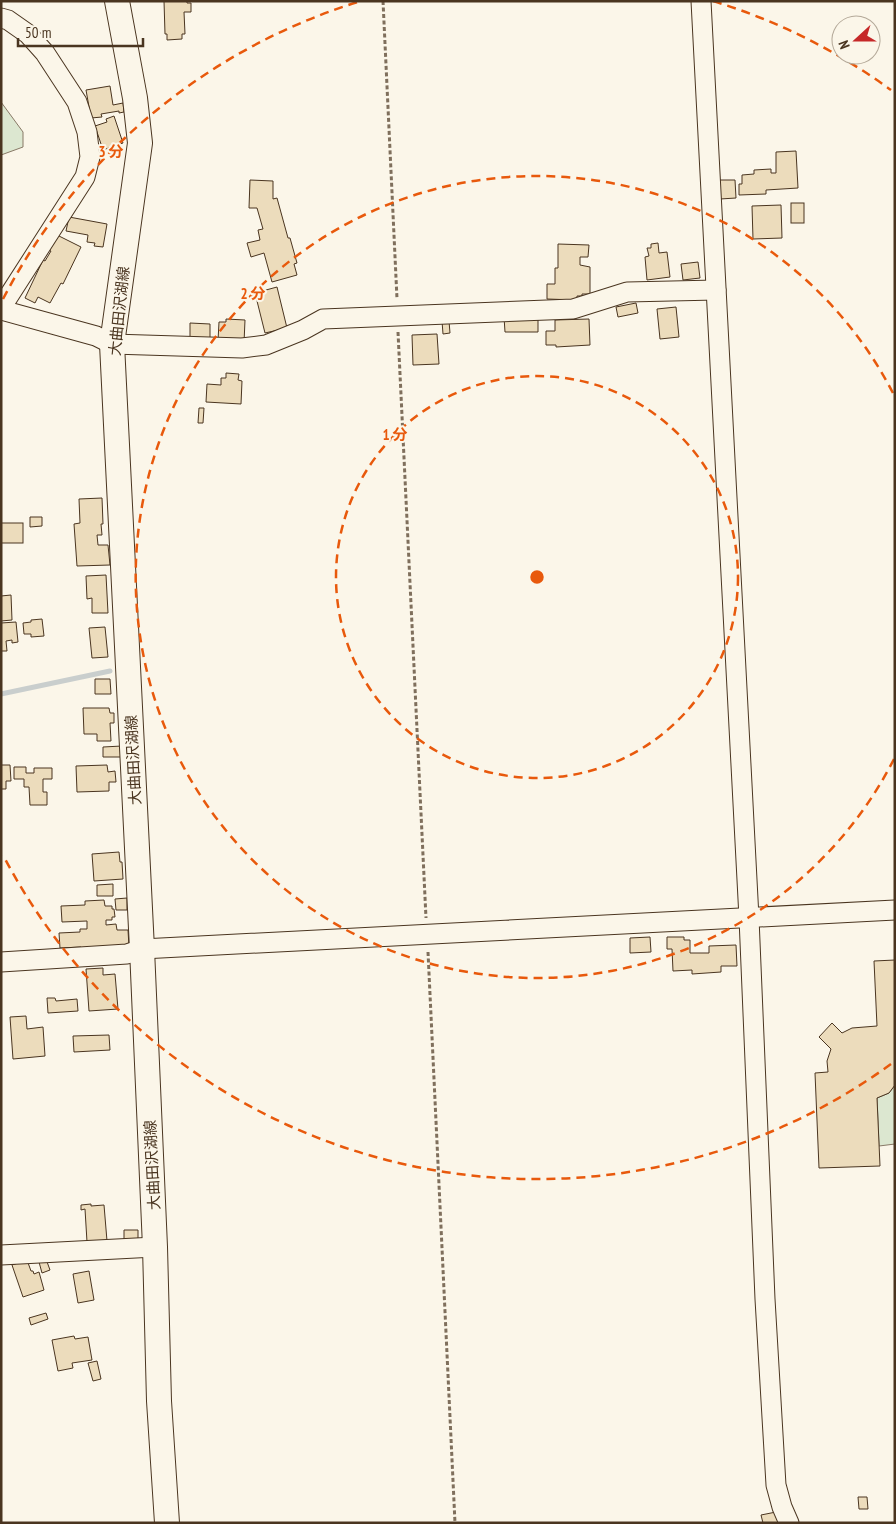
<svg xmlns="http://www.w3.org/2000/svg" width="896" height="1524" font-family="'PT Sans Narrow','Noto Sans JP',sans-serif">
	<rect width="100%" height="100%" fill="#fbf6e9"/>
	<g fill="#dce7d0" stroke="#887966">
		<polygon points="1,102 23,132 23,147 1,155"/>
		<polygon points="895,1085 895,1144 879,1146 877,1098 889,1093"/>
	</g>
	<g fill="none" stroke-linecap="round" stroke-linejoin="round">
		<polyline stroke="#c9cecd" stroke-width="5" points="1,694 110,671"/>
	</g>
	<g fill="#ecdcbc" stroke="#4a3520">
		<polygon points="164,1 187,1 187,3 191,3 191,12 184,12 185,34 182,34 182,39 167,40 167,34 165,34"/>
		<polygon points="110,86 113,105 123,103 124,112 119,113 119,111 101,114 102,117 91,118 86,90"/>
		<polygon points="114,116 123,143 103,150 95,126 107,122 106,119"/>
		<polygon points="796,151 798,188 766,190 766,194 739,195 739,184 742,184 742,175 754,174 754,170 771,169 771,173 776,173 776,152"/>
		<polygon points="250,180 273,181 273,199 277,198 288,238 290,238 297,263 294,264 297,275 272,282 264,253 251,257 247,243 260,240 258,230 263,229 257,208 249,208"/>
		<polygon points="719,180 735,180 736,198 720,199"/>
		<rect x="791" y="203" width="13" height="20"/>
		<polygon points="781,205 782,238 753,239 752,206"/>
		<polygon points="69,217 107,224 103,247 94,246 95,243 87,242 88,235 66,231"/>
		<polygon points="53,233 81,247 63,284 61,283 50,303 38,297 35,303 25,298 43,260 45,261 51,251 46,249"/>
		<polygon points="658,243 659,253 667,252 670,277 647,280 645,257 649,256 647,248 651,248 651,244"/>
		<polygon points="558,244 589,245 588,257 580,257 580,265 590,267 590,294 582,294 582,296 577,296 577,300 547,299 547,284 555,284 555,268 558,268"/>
		<polygon points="698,262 700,278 683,280 681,264"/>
		<polygon points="277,287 287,328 265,333 255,293"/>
		<polygon points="636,303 638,313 618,317 616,307"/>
		<polygon points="676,307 679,337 660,339 657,309"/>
		<polygon points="504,317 538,317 538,332 505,332"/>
		<polygon points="226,319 245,320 244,343 218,341 219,322 226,322"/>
		<polygon points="589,319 590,345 556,347 556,345 546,345 546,331 555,331 555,320"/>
		<polygon points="442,321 449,321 450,333 443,334"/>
		<polygon points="190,323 210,324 210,338 190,337"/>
		<polygon points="437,334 439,364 413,365 412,335"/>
		<polygon points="226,373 239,374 238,380 242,381 241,404 206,402 207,384 221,385 221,378 226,378"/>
		<polygon points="199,408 204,408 203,423 198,423"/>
		<polygon points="102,498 103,524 101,524 102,535 97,535 98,545 108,545 110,565 77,566 74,524 80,523 79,499"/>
		<polygon points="30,517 42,517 42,526 30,527"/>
		<rect x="1" y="523" width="22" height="20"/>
		<polygon points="106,575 108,613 92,613 92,598 87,599 86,576"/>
		<polygon points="11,595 12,620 1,621 1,596"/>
		<polygon points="42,619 44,636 31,637 31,634 24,634 23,623 31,622 31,620"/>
		<polygon points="16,622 18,642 12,643 12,640 6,641 7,651 1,651 1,623"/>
		<polygon points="105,627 108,657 92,658 89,628"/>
		<polygon points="95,679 110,679 111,694 95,694"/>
		<polygon points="83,708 109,708 110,713 114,713 114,723 110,723 111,741 97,741 97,734 84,734"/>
		<polygon points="122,746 122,757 103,757 103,747"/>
		<polygon points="1,765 10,765 11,781 6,781 6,789 1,789"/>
		<polygon points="107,765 108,772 115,771 116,782 109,782 109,791 77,792 76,766"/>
		<polygon points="14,767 26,767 26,773 34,773 34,768 52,768 52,779 43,779 43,792 47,792 47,805 30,805 29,787 24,787 24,779 14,779"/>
		<polygon points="119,852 120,862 122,862 123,879 94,881 92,854"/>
		<polygon points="113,884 113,896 97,896 97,885"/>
		<polygon points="127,898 127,910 116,910 115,899"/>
		<polygon points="104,900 105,906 112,906 112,909 114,909 115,917 112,917 112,920 106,920 106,925 116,924 117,930 128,930 129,947 82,949 81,947 60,948 59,933 80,932 80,929 87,929 87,921 62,922 61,906 85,905 85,901"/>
		<polygon points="650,937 651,952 630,953 630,938"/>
		<polygon points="667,937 684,937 684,940 690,940 690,953 709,953 709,946 736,945 737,966 721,966 721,972 692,974 692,970 673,971 672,949 667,949"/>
		<polygon points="895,960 895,1085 889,1093 877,1098 880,1166 819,1168 815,1073 828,1072 827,1061 831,1049 819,1037 832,1023 842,1033 852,1028 877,1026 874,961"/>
		<polygon points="103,968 103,975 115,974 118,1009 89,1011 86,969"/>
		<polygon points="47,998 55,998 56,1001 77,999 78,1011 48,1013"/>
		<polygon points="26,1016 27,1029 43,1027 45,1056 13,1059 10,1017"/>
		<polygon points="109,1035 110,1050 74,1052 73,1036"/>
		<polygon points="91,1204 91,1206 104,1205 107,1241 87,1242 85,1209 81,1210 81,1205"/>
		<polygon points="124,1230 138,1230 138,1239 124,1240"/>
		<polygon points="46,1259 50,1270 42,1273 39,1262"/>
		<polygon points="27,1260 31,1271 33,1271 34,1274 39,1272 44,1290 23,1297 12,1265"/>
		<polygon points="89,1271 94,1300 78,1303 73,1274"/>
		<polygon points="46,1313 48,1319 31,1325 29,1318"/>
		<polygon points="74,1336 75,1339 88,1337 92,1360 72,1363 73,1368 58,1371 52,1340"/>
		<polygon points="97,1361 101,1379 93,1381 88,1363"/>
		<polygon points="858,1497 867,1497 868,1509 859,1509"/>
		<polygon points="776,1512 778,1523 763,1523 761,1515"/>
	</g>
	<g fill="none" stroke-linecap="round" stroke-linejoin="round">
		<g stroke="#4a3520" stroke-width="21">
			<g id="minor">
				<polyline points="701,1 749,918 765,1299 776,1485 782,1507 789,1523"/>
				<polyline points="1,18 8,20 28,34 45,53 77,102 87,132 90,157 85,177 1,308"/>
				<polyline points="1,310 96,336 112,344 242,348 266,345 303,330 323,319 573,309 627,292 716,290"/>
				<polyline points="1,962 127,954 142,949 895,910"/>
				<polyline points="1,1255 155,1247"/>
			</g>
		</g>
		<g stroke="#4a3520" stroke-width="26">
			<polyline id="major" points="117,1 135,98 140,143 112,344 142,949 155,1247 159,1401 167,1523"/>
		</g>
		<g stroke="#7f6f5c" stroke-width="3" stroke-dasharray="4 2.5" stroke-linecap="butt">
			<polyline points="383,1 397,299"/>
			<polyline points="398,332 426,918"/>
			<polyline points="428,952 455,1523"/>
		</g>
		<use href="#minor" stroke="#fbf6e9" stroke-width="19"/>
		<use href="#major" stroke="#fbf6e9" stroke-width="24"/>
	</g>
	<g fill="none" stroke="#e8590c" stroke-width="2.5" stroke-dasharray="9 6">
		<circle cx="537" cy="577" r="201"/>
		<path d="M894 759A401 401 0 1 1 894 395"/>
		<path d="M891 1064A602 602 0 0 1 3 855M3 299A602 602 0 0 1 361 1M713 1A602 602 0 0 1 891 90"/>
	</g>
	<g text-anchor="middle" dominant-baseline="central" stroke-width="4" stroke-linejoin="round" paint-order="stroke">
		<g font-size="15" fill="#4a3520" stroke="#fbf6e9">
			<text transform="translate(119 311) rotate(-84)">大曲田沢湖線</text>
			<text transform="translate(133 760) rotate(-93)">大曲田沢湖線</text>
			<text transform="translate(152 1165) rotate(-93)">大曲田沢湖線</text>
		</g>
	</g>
	<circle cx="537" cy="577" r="8" fill="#e8590c" stroke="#fbf6e9" stroke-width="2.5"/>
	<g font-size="15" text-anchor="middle" font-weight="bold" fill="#e8590c" stroke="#fbf6e9" stroke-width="4" stroke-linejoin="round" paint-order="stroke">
		<text x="111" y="157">3 分</text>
		<text x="253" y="299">2 分</text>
		<text x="395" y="440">1 分</text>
	</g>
	<rect width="896" height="1524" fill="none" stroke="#4a3520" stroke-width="5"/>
	<g transform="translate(856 40) rotate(249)"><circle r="24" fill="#fbf6e9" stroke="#b4a999"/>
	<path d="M0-4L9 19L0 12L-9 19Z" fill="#c62828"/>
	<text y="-8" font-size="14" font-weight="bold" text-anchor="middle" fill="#4a3520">N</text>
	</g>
	<path d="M18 38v8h125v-8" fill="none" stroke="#4a3520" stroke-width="2.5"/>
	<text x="25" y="38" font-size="15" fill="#4a3520" stroke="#fbf6e9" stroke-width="4" paint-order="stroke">50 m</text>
</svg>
